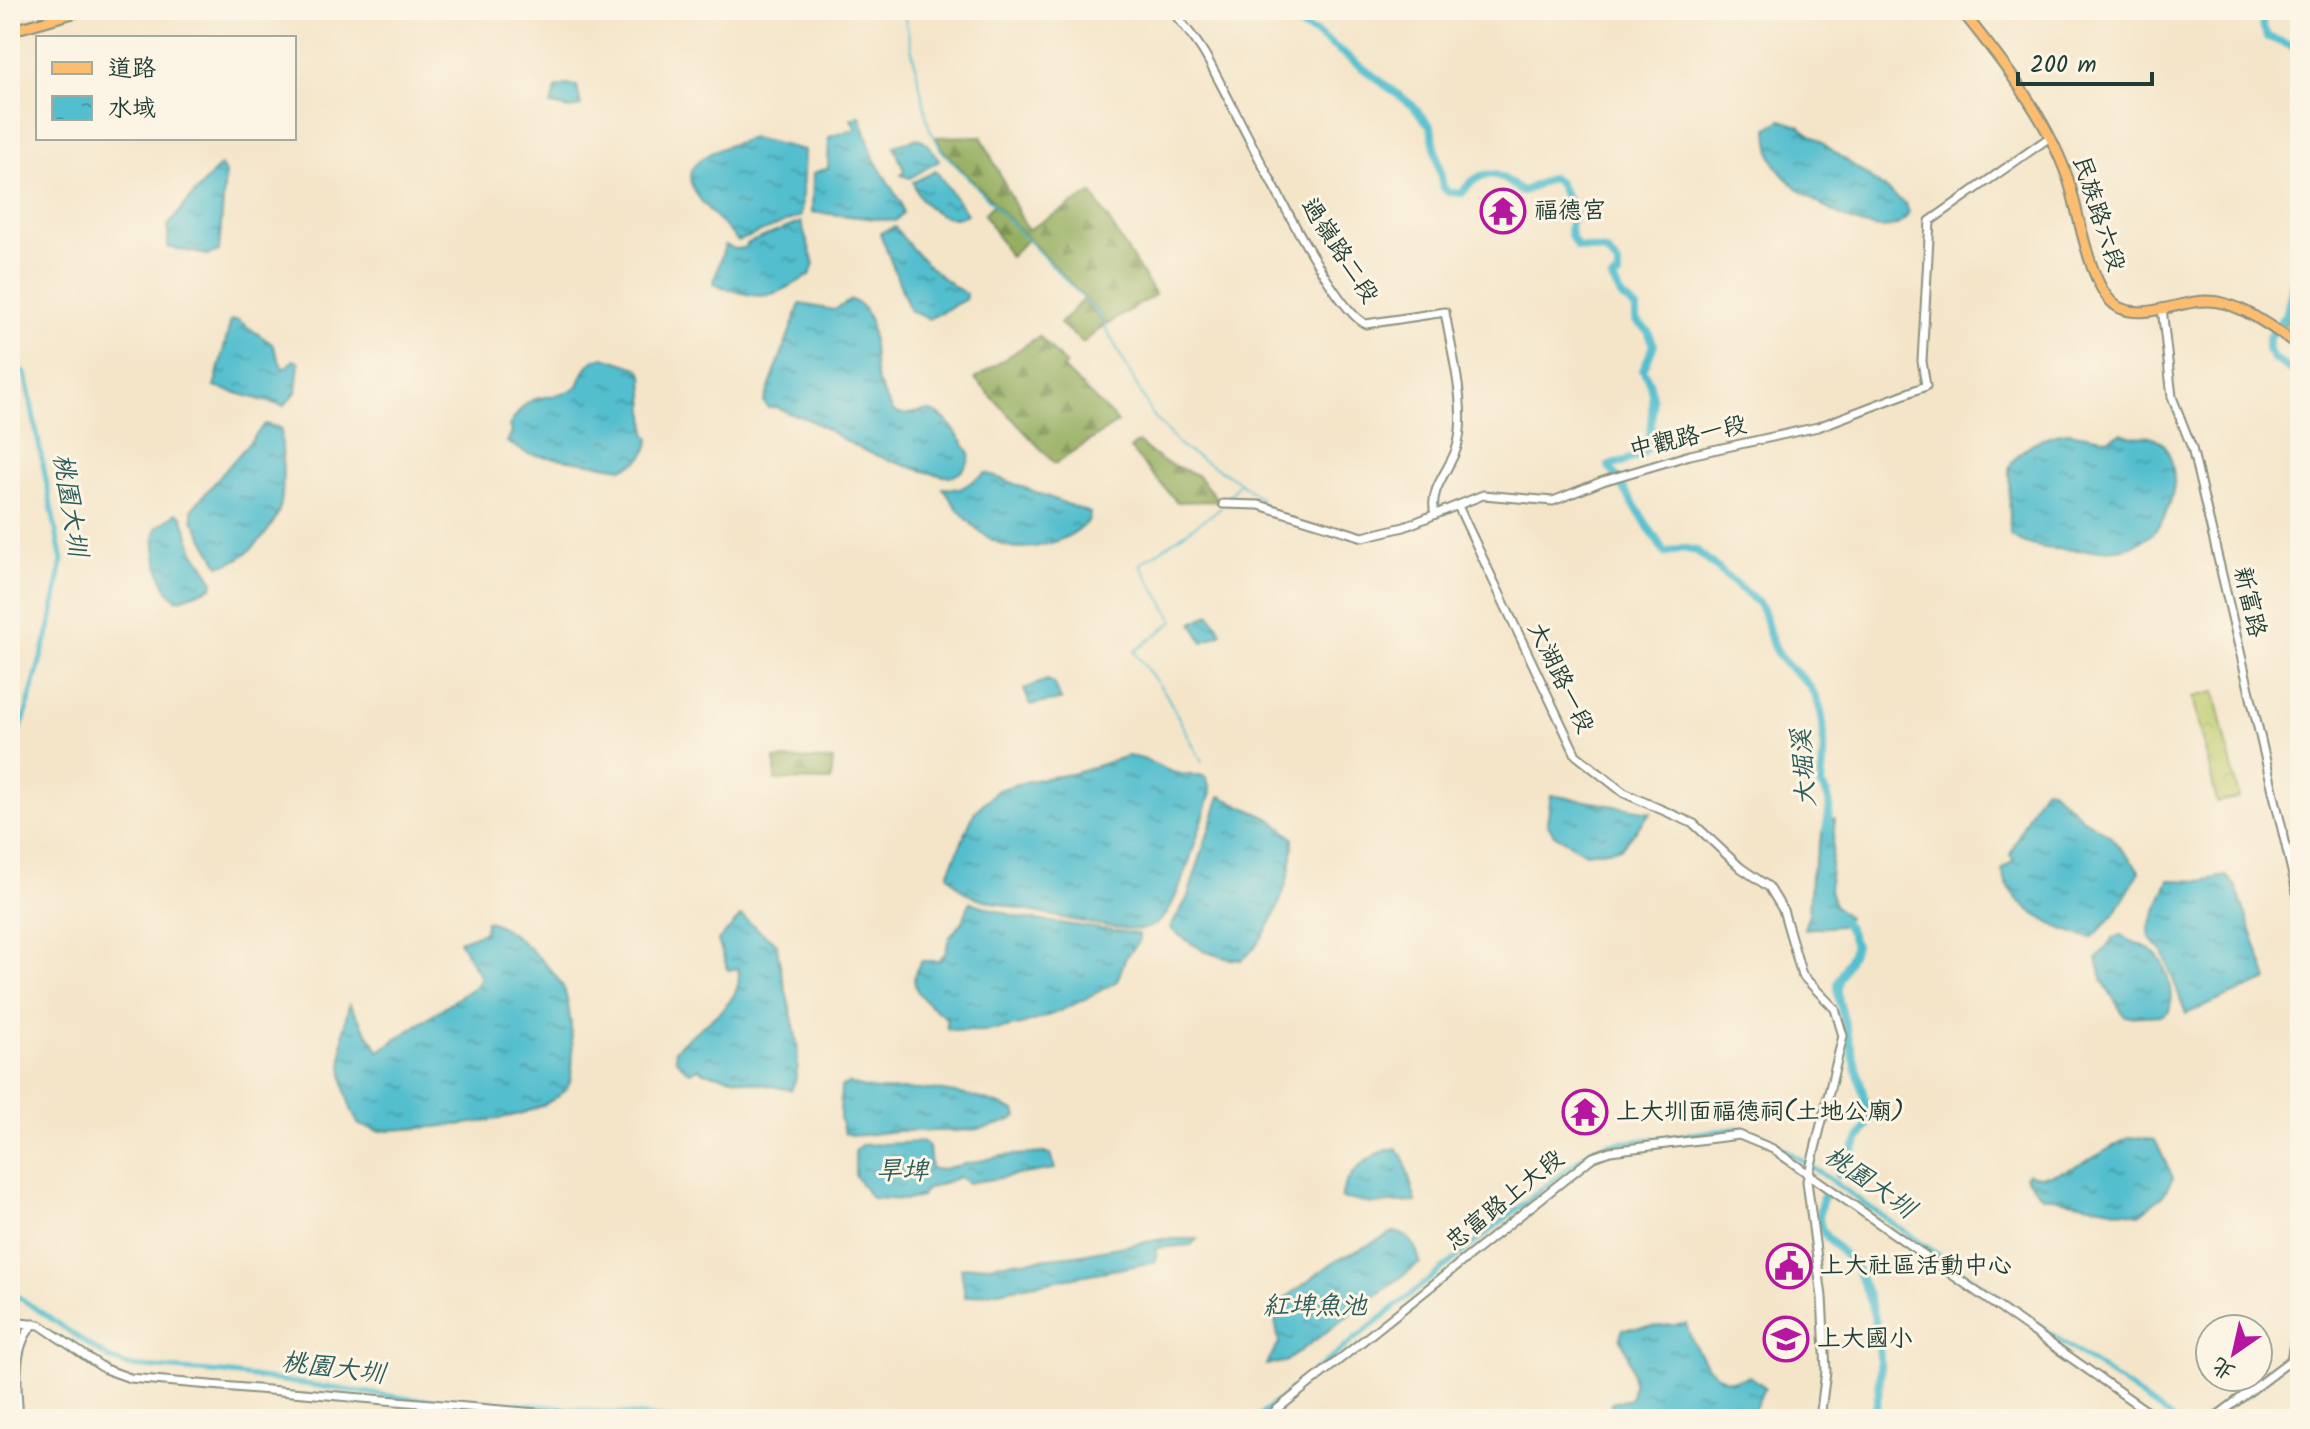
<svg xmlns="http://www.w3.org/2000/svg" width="2310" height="1429" font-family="Kalam,'LXGW WenKai TC',sans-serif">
	<defs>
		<pattern id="forest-firs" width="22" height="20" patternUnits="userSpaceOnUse" patternTransform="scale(2)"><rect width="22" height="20" fill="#95ae60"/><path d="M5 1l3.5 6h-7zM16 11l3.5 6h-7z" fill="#798f50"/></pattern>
		<pattern id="park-crowns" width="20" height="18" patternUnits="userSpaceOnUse" patternTransform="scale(2)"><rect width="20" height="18" fill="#bcca6c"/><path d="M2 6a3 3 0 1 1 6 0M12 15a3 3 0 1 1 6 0" fill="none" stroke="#a1ae5e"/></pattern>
		<pattern id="water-ripples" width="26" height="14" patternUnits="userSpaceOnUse" patternTransform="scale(2)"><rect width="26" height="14" fill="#53bece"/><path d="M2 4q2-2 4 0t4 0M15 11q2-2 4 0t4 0" fill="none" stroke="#449ca8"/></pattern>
	</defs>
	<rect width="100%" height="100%" fill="#fcf5e5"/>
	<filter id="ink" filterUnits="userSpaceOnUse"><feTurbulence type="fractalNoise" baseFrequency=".0125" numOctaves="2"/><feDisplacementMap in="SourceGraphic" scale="16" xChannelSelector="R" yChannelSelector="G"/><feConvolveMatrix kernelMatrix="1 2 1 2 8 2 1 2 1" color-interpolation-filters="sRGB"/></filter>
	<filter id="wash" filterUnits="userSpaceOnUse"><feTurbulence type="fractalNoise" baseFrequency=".006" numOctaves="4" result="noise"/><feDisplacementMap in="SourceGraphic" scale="32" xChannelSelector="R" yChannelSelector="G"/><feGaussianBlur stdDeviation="1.8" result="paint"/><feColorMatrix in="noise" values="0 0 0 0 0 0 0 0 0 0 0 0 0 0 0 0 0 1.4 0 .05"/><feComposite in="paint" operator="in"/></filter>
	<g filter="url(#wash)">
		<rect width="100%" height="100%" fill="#f4e5c9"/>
		<g fill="url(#forest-firs)" stroke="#5a764a" stroke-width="2">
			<polygon points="981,136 1027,230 1092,193 1155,295 1106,325 1099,313 942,149 936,137"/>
			<polygon points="993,205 1027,240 1010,257 984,214"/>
			<polygon points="1083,299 1104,325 1083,343 1060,324"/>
			<polygon points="1039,336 1066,365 1063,368 1118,422 1055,464 975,379"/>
			<polygon points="1138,442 1160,460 1197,475 1219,501 1177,502 1130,449"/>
			<polygon points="775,759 833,760 831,781 775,780"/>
		</g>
		<polygon fill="url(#park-crowns)" stroke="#6e8450" stroke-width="2" points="2215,692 2239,798 2217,802 2193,697"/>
		<polygon fill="#bcca6c" stroke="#6e8450" stroke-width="2" points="2297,280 2300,281 2300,337 2283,326 2293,312"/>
		<g fill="url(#water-ripples)" stroke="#397e81" stroke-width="2">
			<polygon points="566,85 577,86 581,106 570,109 551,105 556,88"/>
			<polygon points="860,116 874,159 901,203 903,213 895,221 812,212 813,173 828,168 829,137 856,129 851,119"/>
			<path d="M1781,120L1799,126L1906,204L1909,213C1886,255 1803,197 1782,174C1770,161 1769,145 1768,128Z"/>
			<path d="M752,138L804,150L801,216L738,241C686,186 658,165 752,138Z"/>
			<polygon points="918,138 929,145 939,161 910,178 901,175 904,170 894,146"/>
			<path d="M221,166L225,174L219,251L207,255L168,247V226C175,217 214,169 221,166Z"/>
			<path d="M936,171L967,214C944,226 919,204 913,182Z"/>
			<path d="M801,222L814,264L810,275C764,302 763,300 713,284L725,245L735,249L745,248L748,243Z"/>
			<path d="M895,227C915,255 936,275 966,294V299L929,319L910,311L880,233Z"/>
			<path d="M851,300C880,310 870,352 876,376C879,388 887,400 893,411C909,421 921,405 936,413C950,420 961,441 970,453C970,462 963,473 953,476C940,479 873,455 859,448C841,439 824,426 805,418C794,414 786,414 777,407L768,408L764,402L800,304L834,310Z"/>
			<polygon points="231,320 238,320 272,344 283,369 294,360 299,363 296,392 284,406 214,387"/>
			<path d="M604,357L638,368L643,374L646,433L650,438C646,456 641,462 623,468L528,454L507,442L512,432L509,426C538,380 540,410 578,386C585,370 585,362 604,357Z"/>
			<path d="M265,424L281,428C282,452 285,479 281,503C277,527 244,564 219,565L193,520L192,509Z"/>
			<path d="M2069,432L2108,439L2122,433C2135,441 2151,431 2162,443C2172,454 2176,477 2173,490C2162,548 2126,552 2075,550C2051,549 2031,549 2010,535L2009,467C2021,446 2045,434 2069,432Z"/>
			<path d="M986,473L1090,513L1089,520C1071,540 1029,555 1001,544C976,534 957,510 943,488L960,489Z"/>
			<path d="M177,513L182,516L194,551L213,580L212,587L178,600C159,588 152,548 156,528Z"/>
			<polygon points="1210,614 1222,633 1203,642 1192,623"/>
			<polygon points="1047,680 1054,683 1061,700 1030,705 1024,689"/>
			<path d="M1127,756C1157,758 1161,777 1200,775L1206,777L1211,792C1202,819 1179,906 1160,921C1156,924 1148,928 1143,929C1122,933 1000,905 975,897C963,893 956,884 948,874L975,811L998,790L1028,781L1076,773Z"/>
			<path d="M2045,788L2051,789L2082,818L2109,835L2140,871L2114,915L2092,938C2056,931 2010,907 2002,870L2014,860L2010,855C2014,844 2038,793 2045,788Z"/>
			<polygon points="1551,795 1650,812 1651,812 1621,848 1586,853 1554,834 1547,823"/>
			<path d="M1220,796L1271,819L1293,838C1293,877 1273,934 1242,960C1214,959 1191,945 1170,928L1187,899Z"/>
			<polygon points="1826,819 1835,819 1829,890 1834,905 1848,918 1839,926 1804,929 1809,913 1811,875"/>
			<polygon points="2226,876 2236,886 2268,980 2186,1014 2163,952 2150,938 2149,927 2169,880 2201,881"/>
			<path d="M970,902L1021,918L1139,934V942L1126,957L1117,981C1067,1011 1007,1040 947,1029L946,1018C927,1003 901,987 922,961H939L946,952L949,938L963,921Z"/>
			<path d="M741,916L777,944C779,985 812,1054 791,1090L704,1072L698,1068L690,1072L676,1060L675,1050C695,1026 747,1006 738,968L728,970L718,941Z"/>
			<path d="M486,921C506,922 554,969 563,987C571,1003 578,1077 566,1089C531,1127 428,1126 378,1131L359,1125C338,1090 339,1043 349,1004L379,1051L477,985L481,978L459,941L484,932Z"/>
			<path d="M2121,935C2130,942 2141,944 2150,950C2167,960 2174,995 2169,1011L2163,1015L2125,1017L2103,981L2097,959L2113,938Z"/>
			<path d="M849,1083C883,1097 908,1086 942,1091C966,1094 993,1101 1015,1111L1017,1117C983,1136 937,1130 900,1131C882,1131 861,1139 844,1133L840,1118L841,1087Z"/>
			<path d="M2129,1137L2155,1140L2173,1178L2162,1197L2139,1214L2042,1196L2025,1176L2028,1173C2051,1187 2108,1149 2129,1137Z"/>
			<polygon points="923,1142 929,1148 931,1168 938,1170 1002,1156 1045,1153 1050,1154 1055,1169 968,1183 959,1177 925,1190 921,1197 906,1200 871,1198 855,1175 855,1151 861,1145"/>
			<path d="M1396,1148L1403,1156L1416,1202L1372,1204L1341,1198C1346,1172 1370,1153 1396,1148Z"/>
			<path d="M1394,1232C1411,1235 1417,1247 1420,1263L1285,1362L1266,1365L1279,1343L1273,1308L1332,1263Z"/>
			<polygon points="1162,1239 1197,1239 1191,1245 1156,1248 1156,1262 965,1297 961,1268 1076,1255"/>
			<path d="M1686,1324C1691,1341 1710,1382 1732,1380C1738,1380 1744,1377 1750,1376L1765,1387L1750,1419H1612L1611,1403L1630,1399C1638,1380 1629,1355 1620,1337L1623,1329Z"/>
		</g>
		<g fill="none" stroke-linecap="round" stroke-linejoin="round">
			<g stroke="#53bece" stroke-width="2">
				<polyline points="903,10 929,127 941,150 1099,315 1152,414 1182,448 1235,479 1261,499"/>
				<polyline points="1227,500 1239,483"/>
				<polyline points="1202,762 1166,694 1134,652 1174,621 1140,564 1221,508"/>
			</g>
			<g stroke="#53bece" stroke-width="5">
				<polyline points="10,362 25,373 62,561 51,622 24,720 10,752"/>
				<polyline points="10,1291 110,1359 129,1366 224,1373 412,1399 547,1406 673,1419"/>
				<polyline points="1255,1419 1592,1149 1609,1144 1742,1128 1764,1136 1821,1173 2173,1419"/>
				<polyline points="2205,1419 2300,1347"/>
			</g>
			<g stroke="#53bece" stroke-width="8">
				<path d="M1278,10L1285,19L1316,33L1412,105L1431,127L1443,187L1448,192L1462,193C1482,165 1500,172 1521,192L1551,178L1558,181L1574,213C1568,227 1569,236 1578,247L1606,251L1618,265V276L1612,279L1622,297L1636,309V321L1648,331L1654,345L1643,370C1659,392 1650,422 1649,447L1640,456L1609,466L1665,553L1682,548L1697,551L1759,604C1770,620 1767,640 1779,656C1788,668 1802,675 1810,687C1830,715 1823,754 1821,786C1834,799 1829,813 1826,830"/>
				<polyline points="2265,10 2262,25 2268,37 2300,49"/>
				<polyline points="2300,262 2296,267 2287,312 2268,339 2268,350 2274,359 2300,376"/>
				<polyline points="1837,914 1850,931 1855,946 1838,983 1838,997 1870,1120 1838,1175"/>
				<path d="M1826,1191C1805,1238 1838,1239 1856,1269C1880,1312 1887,1372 1873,1419"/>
			</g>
		</g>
	</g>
	<g filter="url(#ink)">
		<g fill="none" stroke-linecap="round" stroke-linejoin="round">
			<g stroke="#8a917e" stroke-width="11">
				<g id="minor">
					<path d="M1171,10C1183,24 1195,38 1204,53C1232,100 1328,309 1366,324L1445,312C1451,350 1468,410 1457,447C1450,470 1428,489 1435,514"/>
					<polyline points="2162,308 2172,397 2192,448 2300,905"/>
					<polyline points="1223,504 1259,505 1363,537 1404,527 1483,495 1553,501 1603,481 1690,455 1818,427 1926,386 1922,361 1930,221 2050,137"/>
					<polyline points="1458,506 1576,755 1624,793 1694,824 1741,868 1769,887 1783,910 1802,975 1835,1009 1843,1036 1807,1181 1822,1297 1826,1371 1820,1419"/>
					<polyline points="10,1322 40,1325 105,1369 130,1378 605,1419"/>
					<path d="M19,1419C17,1390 11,1346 34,1324"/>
					<polyline points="1265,1419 1593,1157 1610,1151 1739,1135 1773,1149 2158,1419"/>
					<polyline points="2213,1419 2291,1360 2294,1343 2300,1337"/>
				</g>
			</g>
			<g stroke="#8a917e" stroke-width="13">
				<g id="major">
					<path d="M1961,10C2002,61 2047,117 2068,179C2079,211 2089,290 2118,307C2144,321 2181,300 2208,301C2240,301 2274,330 2300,346"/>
					<polyline points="10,31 84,10"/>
				</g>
			</g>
			<use href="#minor" stroke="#fff" stroke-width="7"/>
			<use href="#major" stroke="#fcbd6f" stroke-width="9"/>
			<polyline stroke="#1f3d34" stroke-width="2" points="10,18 41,10"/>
		</g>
	</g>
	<defs>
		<g id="temple-ring" transform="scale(2.3)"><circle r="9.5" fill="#fcf5e5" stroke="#b5179e" stroke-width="1.5"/><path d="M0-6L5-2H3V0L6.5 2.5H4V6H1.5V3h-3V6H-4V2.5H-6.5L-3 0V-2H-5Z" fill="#b5179e"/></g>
		<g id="civic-ring" transform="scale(2.3)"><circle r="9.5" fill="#fcf5e5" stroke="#b5179e" stroke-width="1.5"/><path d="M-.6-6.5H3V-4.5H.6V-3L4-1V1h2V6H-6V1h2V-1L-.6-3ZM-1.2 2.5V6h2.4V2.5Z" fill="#b5179e"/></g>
		<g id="school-ring" transform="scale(2.3)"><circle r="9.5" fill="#fcf5e5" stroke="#b5179e" stroke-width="1.5"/><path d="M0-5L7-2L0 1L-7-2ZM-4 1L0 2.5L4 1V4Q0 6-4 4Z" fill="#b5179e"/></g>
	</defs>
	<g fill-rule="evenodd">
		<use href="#temple-ring" x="1503" y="211"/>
		<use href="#temple-ring" x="1585" y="1112"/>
		<use href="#civic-ring" x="1789" y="1266"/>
		<use href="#school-ring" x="1786" y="1339"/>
	</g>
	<g text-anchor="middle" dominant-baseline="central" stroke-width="6" stroke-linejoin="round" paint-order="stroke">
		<g font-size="24" fill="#1f3d34" stroke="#fcf5e5" text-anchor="start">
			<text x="1534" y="211">福德宮</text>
			<text x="1616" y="1112">上大圳面福德祠(土地公廟)</text>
			<text x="1820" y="1266">上大社區活動中心</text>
			<text x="1817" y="1339">上大國小</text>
		</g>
		<g font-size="24" fill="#1f3d34" stroke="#fcf5e5">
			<text transform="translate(2098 214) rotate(72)">民族路六段</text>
			<text transform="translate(1339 251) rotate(57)">過嶺路二段</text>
			<text transform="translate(1688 438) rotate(-13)">中觀路一段</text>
			<text transform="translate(2249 602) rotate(77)">新富路</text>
			<text transform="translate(1560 678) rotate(64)">大湖路一段</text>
			<text transform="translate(1505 1201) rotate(-39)">忠富路上大段</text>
		</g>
		<g font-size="26" font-style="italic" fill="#2c5d5a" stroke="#fcf5e5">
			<text transform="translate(69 505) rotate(81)">桃園大圳</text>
			<text transform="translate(1805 768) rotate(-94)">大堀溪</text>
			<text x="902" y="1172">旱埤</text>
			<text transform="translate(1869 1183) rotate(35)">桃園大圳</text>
			<text x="1315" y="1307">紅埤魚池</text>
			<text transform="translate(333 1369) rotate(7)">桃園大圳</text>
		</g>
	</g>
	<rect width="2310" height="1429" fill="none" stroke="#fcf5e5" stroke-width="40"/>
	<rect x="36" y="36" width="260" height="104" fill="#fcf5e5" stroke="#a4ab9e" stroke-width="2"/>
	<rect x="52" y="62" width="40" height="12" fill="#fcbd6f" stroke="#a4ab9e" stroke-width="2"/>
	<text x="108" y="76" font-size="24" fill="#1f3d34">道路</text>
	<rect x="52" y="96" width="40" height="24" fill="url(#water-ripples)" stroke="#a4ab9e" stroke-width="2"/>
	<text x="108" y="116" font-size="24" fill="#1f3d34">水域</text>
	<g transform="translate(2234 1353) rotate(214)"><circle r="38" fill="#fcf5e5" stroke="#a4ab9e" stroke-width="2"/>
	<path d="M0-6L14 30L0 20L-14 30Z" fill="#b5179e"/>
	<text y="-12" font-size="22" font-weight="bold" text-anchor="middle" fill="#1f3d34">北</text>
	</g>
	<path d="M2018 72v12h134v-12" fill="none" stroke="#1f3d34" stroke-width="4"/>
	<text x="2030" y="72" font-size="24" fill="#1f3d34" stroke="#fcf5e5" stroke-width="6" paint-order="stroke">200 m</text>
</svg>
